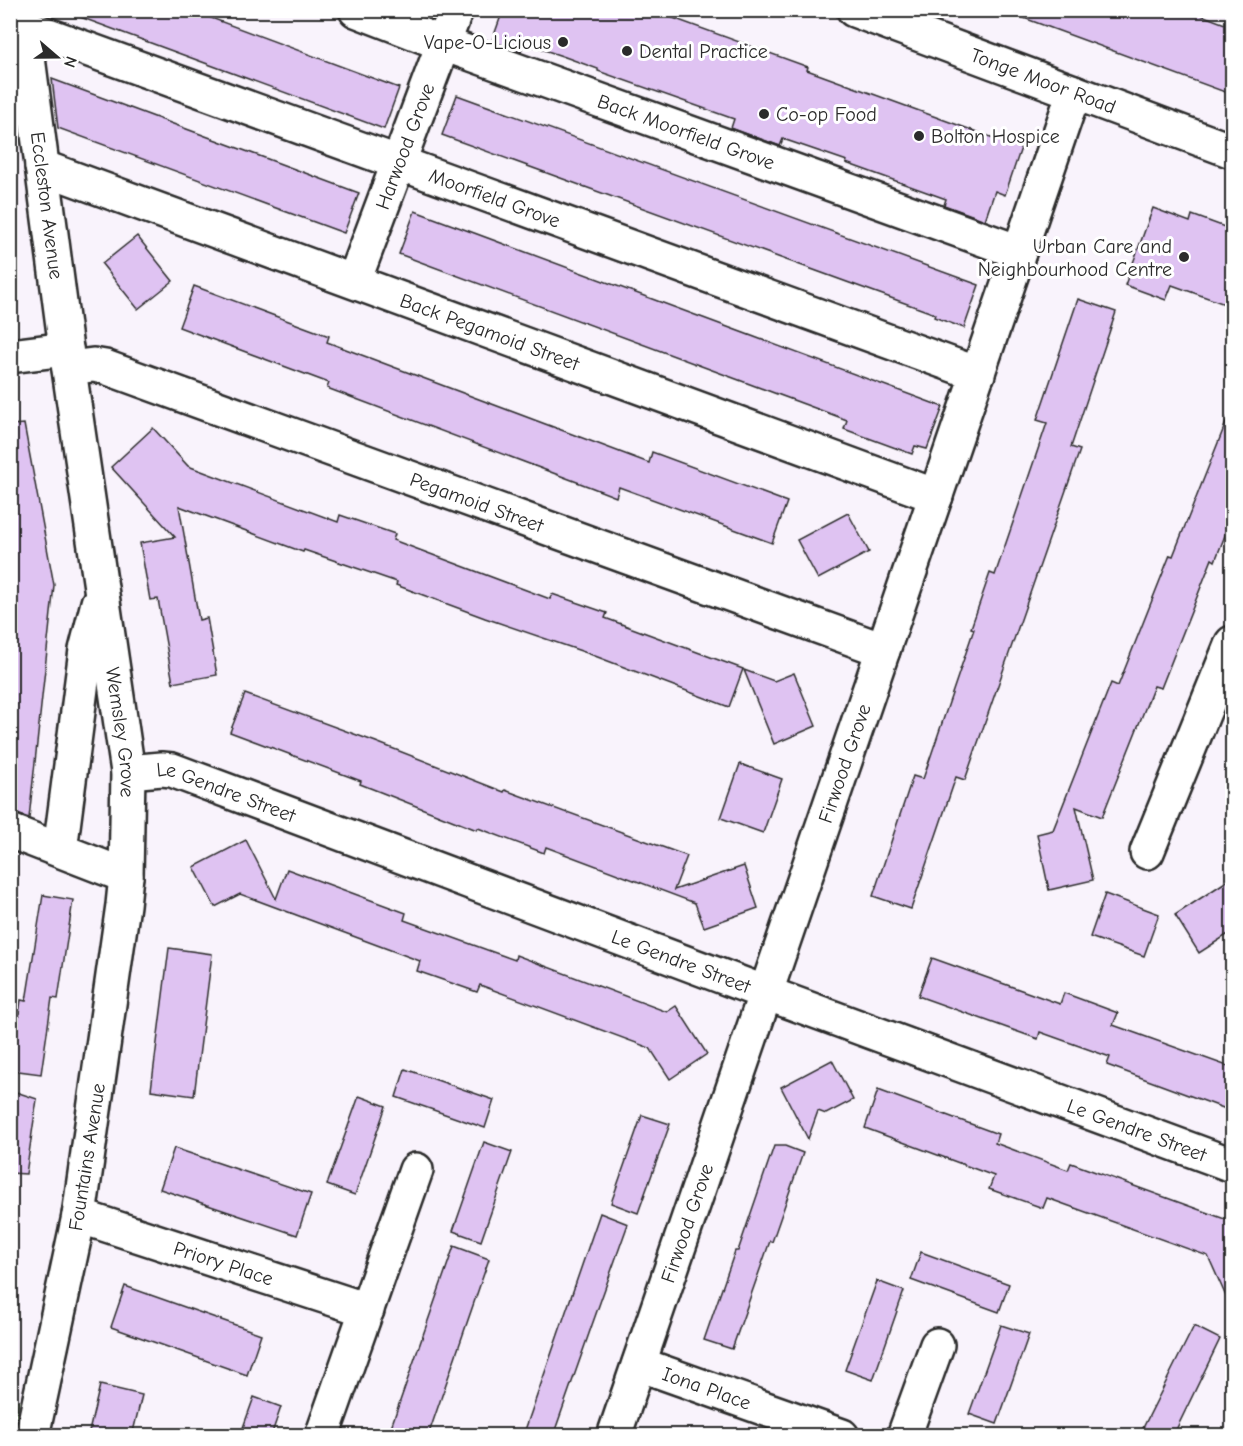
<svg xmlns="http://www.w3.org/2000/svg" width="1243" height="1446" font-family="'Comic Neue',sans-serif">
	<defs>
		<pattern id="green-dots" width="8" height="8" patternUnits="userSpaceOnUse" patternTransform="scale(1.5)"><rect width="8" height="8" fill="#b4e3a2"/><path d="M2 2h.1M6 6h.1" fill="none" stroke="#9bc38c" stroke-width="1.8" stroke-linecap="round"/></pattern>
	</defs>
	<rect width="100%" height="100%" fill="#f9f3fc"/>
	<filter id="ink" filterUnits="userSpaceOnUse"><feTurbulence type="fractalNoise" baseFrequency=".0167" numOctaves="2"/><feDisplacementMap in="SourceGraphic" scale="12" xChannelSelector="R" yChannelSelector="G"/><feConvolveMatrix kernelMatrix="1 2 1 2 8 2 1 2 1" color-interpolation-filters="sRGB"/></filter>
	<g filter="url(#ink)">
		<polygon fill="url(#green-dots)" stroke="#708766" stroke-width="1.5" points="11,1399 19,1401 12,1435 11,1435"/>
		<g fill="#dfc3f2" stroke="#2b2b2b" stroke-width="1.5">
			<polygon points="73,10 190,10 399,88 384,129 72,14"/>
			<polygon points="503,10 651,10 808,67 807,70 1021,148 1005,195 995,191 985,220 944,205 946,199 846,163 847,161 783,139 780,146 731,128 734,119 598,71 598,69 565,57 524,43 521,52 492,41"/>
			<polygon points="1014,10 1188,10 1233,27 1233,95 1013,14"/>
			<polygon points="52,79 359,193 344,233 58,128"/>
			<polygon points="457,95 979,285 964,328 934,317 935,314 442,135"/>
			<polygon points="1153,208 1190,222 1192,215 1233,230 1233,307 1172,285 1166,300 1125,285"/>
			<polygon points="415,211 943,407 927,449 915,446 912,454 844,429 847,420 399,254"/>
			<polygon points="137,236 173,281 138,309 102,264"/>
			<polygon points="194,286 329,336 327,342 649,463 652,452 787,502 772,543 619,487 616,497 593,488 327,388 329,383 179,327"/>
			<polygon points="1078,299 1116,312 1071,447 1080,450 965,780 956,777 911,909 873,896 913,776 923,779 974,629 971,628 990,573 995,575 1047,423 1037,420"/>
			<polygon points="1231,410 1233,411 1233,515 1215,561 1212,559 1161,688 1154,686 1102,817 1076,807 1093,880 1049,890 1037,834 1053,830 1111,683 1118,686 1170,555 1173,556"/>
			<polygon points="24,424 54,585 29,818 17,814 10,813 10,425"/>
			<polygon points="153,428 188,466 338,522 340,515 395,534 393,540 550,599 552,594 607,613 605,618 743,669 729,707 587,653 485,618 396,585 397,582 304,550 303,552 179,506 199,620 207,618 217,675 173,683 158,599 150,600 140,543 175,537 111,467"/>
			<polygon points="848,513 869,552 818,579 797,540"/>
			<polygon points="744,670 774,681 794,673 816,726 774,744"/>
			<polygon points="245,694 376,742 504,792 505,790 567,813 567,812 687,856 674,890 744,866 758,908 704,927 695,903 546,847 544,853 478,828 477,830 360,784 361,781 230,732"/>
			<polygon points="740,764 782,779 763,833 721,818"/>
			<polygon points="246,840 276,899 287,869 406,913 404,920 515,960 516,955 667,1012 676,1006 707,1054 670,1079 650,1048 480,985 477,992 417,971 420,961 240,894 215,907 194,867"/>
			<polygon points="1233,877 1233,931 1199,953 1175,915"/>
			<polygon points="1105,894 1159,914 1144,956 1090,937"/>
			<polygon points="43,895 73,900 58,999 52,998 41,1074 11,1070 21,1000 26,1001"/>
			<polygon points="169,948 212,954 194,1096 151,1090"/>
			<polygon points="932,958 1060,1004 1064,993 1118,1013 1113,1025 1233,1068 1233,1093 1226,1109 1107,1065 1110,1057 1040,1032 1038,1039 918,996"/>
			<polygon points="832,1060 853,1100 826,1114 818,1111 808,1139 781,1087"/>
			<polygon points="405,1069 494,1100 485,1128 396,1097"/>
			<polygon points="10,1090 37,1099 26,1174 10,1173"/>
			<polygon points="878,1090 998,1134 995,1143 1068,1170 1071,1163 1233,1222 1233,1312 1208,1256 1047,1198 1043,1208 989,1189 994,1176 865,1128"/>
			<polygon points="359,1096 386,1106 355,1195 327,1185"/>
			<polygon points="642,1115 670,1124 638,1213 611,1203"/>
			<polygon points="484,1142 512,1152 481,1241 453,1231"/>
			<polygon points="774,1146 785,1146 803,1153 772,1242 770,1241 732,1349 704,1340 735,1251 738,1251"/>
			<polygon points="174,1148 311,1194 297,1235 160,1189"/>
			<polygon points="600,1213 628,1224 592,1325 553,1436 523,1436"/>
			<polygon points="454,1246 489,1259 428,1436 417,1436 391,1427"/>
			<polygon points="921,1252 1009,1284 999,1312 911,1280"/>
			<polygon points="877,1281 904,1291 873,1380 845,1370"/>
			<polygon points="125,1286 261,1334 247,1375 111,1327"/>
			<polygon points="1001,1325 1029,1334 997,1424 969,1414"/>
			<polygon points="1194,1326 1220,1339 1173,1436 1139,1436"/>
			<polygon points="100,1385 142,1395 132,1436 88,1436"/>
			<polygon points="254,1397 281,1407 271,1436 240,1436"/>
		</g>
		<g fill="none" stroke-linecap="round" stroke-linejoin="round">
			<g stroke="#2b2b2b" stroke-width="38">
				<g id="minor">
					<path id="s1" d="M356,10L444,44L1019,252"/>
					<path id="s2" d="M10,21L978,374"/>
					<path id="s3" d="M24,27L66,349L128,772L126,876L123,905L79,1216L32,1436"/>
					<path id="s4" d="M42,167L936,496"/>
					<path id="s5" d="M354,281L456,10"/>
					<polyline points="10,356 66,349"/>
					<path id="s6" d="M69,368L93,365L105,367L883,650"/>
					<path id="s7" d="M128,772L162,769L172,770L766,993L1232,1165"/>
					<polyline points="10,831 126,876"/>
					<polyline points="60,850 86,650 98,603"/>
					<polyline points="1147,852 1232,643"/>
					<path id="s8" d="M79,1216L367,1310"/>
					<path id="s9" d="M639,1364L842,1436"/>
					<polyline points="322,1436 416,1170"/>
					<path id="s10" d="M614,1436L1074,92"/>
					<polyline points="904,1436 937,1345"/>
				</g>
			</g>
			<g stroke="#2b2b2b" stroke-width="38">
				<g id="major">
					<path id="s11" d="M854,10L1232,151"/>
				</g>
			</g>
			<use href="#minor" stroke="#fff" stroke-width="33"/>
			<use href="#major" stroke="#fff" stroke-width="33"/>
		</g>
	</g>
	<g fill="#2b2b2b" stroke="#fff" stroke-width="2">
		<circle cx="563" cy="42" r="6"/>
		<circle cx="627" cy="51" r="6"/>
		<circle cx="764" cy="114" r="6"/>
		<circle cx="919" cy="136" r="6"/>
		<circle cx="1184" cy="257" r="6"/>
	</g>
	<g text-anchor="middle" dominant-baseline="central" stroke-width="6" stroke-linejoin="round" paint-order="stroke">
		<g font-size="20" fill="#2b2b2b" stroke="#fff" text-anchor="start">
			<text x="551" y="42" text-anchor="end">Vape-O-Licious</text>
			<text x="639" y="51">Dental Practice</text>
			<text x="776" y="114">Co-op Food</text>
			<text x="931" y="136">Bolton Hospice</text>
			<text x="1172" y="246" text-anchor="end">Urban Care and<tspan x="1172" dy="23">Neighbourhood Centre</tspan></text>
		</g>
		<g font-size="20" fill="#2b2b2b" stroke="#fff">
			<text stroke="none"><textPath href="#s11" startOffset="202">Tonge Moor Road</textPath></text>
			<text stroke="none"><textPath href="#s1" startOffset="352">Back Moorfield Grove</textPath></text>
			<text stroke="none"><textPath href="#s5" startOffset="144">Harwood Grove</textPath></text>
			<text stroke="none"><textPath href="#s2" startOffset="516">Moorfield Grove</textPath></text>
			<text stroke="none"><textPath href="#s3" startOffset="180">Eccleston Avenue</textPath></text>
			<text stroke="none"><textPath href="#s4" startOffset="477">Back Pegamoid Street</textPath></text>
			<text stroke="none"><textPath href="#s6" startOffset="432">Pegamoid Street</textPath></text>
			<text stroke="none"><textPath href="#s3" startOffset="712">Wemsley Grove</textPath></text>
			<text stroke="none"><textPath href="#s10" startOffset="711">Firwood Grove</textPath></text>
			<text stroke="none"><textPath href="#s7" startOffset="102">Le Gendre Street</textPath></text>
			<text stroke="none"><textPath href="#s7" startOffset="588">Le Gendre Street</textPath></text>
			<text stroke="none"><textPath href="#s7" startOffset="1074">Le Gendre Street</textPath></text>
			<text transform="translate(87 1157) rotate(-81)">Fountains Avenue</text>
			<text stroke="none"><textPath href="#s10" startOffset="225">Firwood Grove</textPath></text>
			<text stroke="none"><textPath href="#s8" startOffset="152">Priory Place</textPath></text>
			<text stroke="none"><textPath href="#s9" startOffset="72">Iona Place</textPath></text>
		</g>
	</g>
	<rect width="1243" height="1446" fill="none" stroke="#fff" stroke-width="36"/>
	<rect x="18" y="18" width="1207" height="1410" fill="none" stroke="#2b2b2b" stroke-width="2" filter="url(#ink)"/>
	<g transform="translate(57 57) rotate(110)" stroke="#ffffff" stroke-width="4.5" paint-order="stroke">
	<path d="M0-4.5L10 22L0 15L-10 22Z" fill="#2b2b2b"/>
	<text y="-9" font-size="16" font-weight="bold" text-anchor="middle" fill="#2b2b2b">N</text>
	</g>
</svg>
